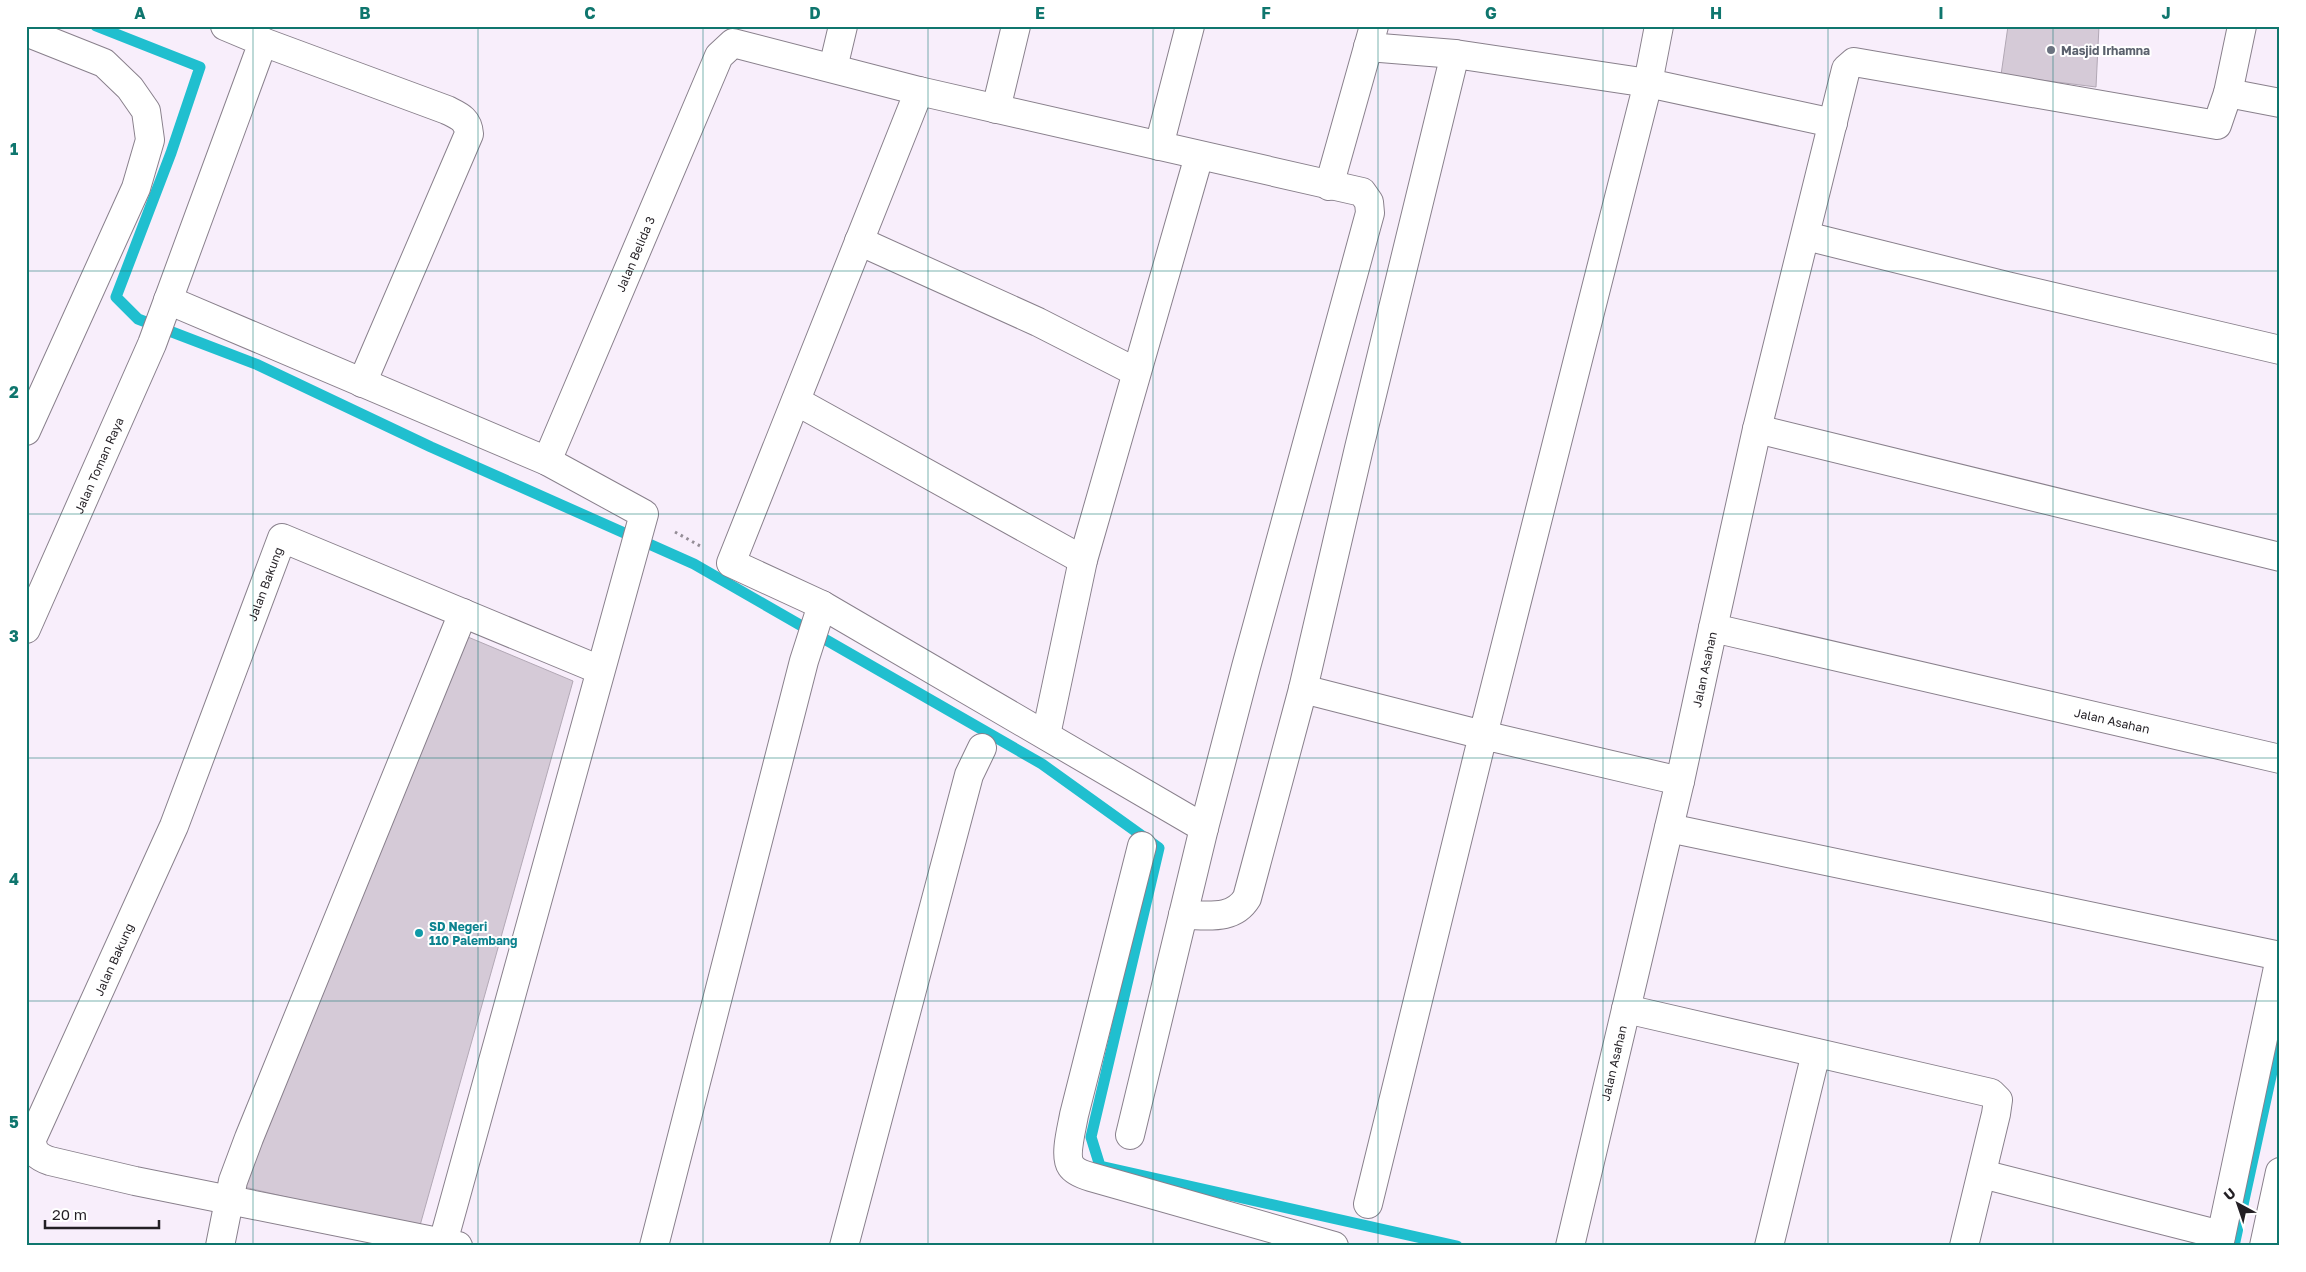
<svg xmlns="http://www.w3.org/2000/svg" width="2306" height="1272" font-family="'Golos Text',sans-serif">
	<rect width="100%" height="100%" fill="#f8eefb"/>
	<g fill="none" stroke-linecap="round" stroke-linejoin="round">
		<g stroke="#20bfcf" stroke-width="11">
			<polyline points="96,26 200,67 171,153 116,297 138,319 258,365 431,447 694,564 1042,764 1159,848 1091,1137 1100,1166 1457,1246"/>
			<polyline points="2234,1246 2280,1035"/>
		</g>
	</g>
	<g fill="#d5cad7" stroke="#b2a8b5">
		<polygon points="2008,26 2099,26 2096,87 2001,75"/>
		<polygon points="456,632 573,681 419,1229 236,1185"/>
	</g>
	<g fill="none" stroke-linecap="round" stroke-linejoin="round">
		<g stroke="#89808c" stroke-width="30">
			<g id="minor">
				<polyline points="1659,26 1648,83 1833,123"/>
				<polyline points="2242,26 2228,93 2280,103"/>
				<polyline points="26,32 104,63 130,88 146,111 150,140 136,188 26,431"/>
				<path d="M263,42L447,110C459,116 468,119 469,134L362,383"/>
				<polyline points="1368,47 1455,54"/>
				<polyline points="833,68 843,26"/>
				<polyline points="919,91 731,563 822,605 1204,828"/>
				<polyline points="996,109 1016,26"/>
				<polyline points="1159,146 1190,26"/>
				<polyline points="1329,186 1374,26"/>
				<polyline points="1806,236 2007,286 2280,350"/>
				<polyline points="859,241 1038,322 1136,372"/>
				<polyline points="168,300 547,461 644,514 442,1246"/>
				<polyline points="796,401 1083,560"/>
				<polyline points="1757,429 2280,557"/>
				<path id="s1" d="M547,461L719,56L733,43L919,91L1362,192L1369,202L1370,213L1246,667L1204,828L1130,1135"/>
				<polyline points="1713,628 1757,429 1846,69 1854,62 2217,125 2228,93"/>
				<path id="s2" d="M26,629L152,344L263,42L225,26"/>
				<polyline points="1046,735 1083,560 1199,156"/>
				<polyline points="1669,828 2280,956"/>
				<path d="M1142,846L1074,1115C1072,1127 1064,1156 1071,1166C1075,1172 1084,1175 1091,1177L1334,1246"/>
				<path d="M1183,915C1207,915 1233,921 1247,898L1303,689"/>
				<polyline points="1626,1009 1991,1093 1998,1100 1996,1114 1964,1246"/>
				<polyline points="1982,1174 2221,1235"/>
				<polyline points="1368,1204 1483,735 1648,83 1455,54 1359,448 1303,689 1483,735 1680,781"/>
				<polyline points="220,1246 233,1181 249,1138 463,613"/>
				<path id="s3" d="M458,1246L135,1181L50,1161C38,1157 32,1152 32,1139L174,826L282,538L600,670"/>
				<polyline points="654,1246 804,661 822,605"/>
				<polyline points="844,1246 969,775 982,748"/>
				<path id="s4" d="M1570,1246L1680,781L1713,628L2280,759"/>
				<polyline points="1769,1246 1816,1053"/>
				<polyline points="2219,1246 2280,958"/>
				<polyline points="2264,1246 2280,1172"/>
			</g>
		</g>
		<polyline stroke="#948d96" stroke-width="3" stroke-dasharray="2.5 4" stroke-linecap="butt" points="675,532 702,547"/>
		<use href="#minor" stroke="#fff" stroke-width="28"/>
	</g>
	<path fill="none" stroke="#0f766e" stroke-width="1" stroke-opacity="0.55" d="M253,26V1246M478,26V1246M703,26V1246M928,26V1246M1153,26V1246M1378,26V1246M1603,26V1246M1828,26V1246M2053,26V1246M26,271H2280M26,514H2280M26,758H2280M26,1001H2280"/>
	<circle fill="#6b7280" stroke="#fff" stroke-width="2" cx="2051" cy="50" r="5"/>
	<circle fill="#0f9aa8" stroke="#fff" stroke-width="2" cx="419" cy="933" r="5"/>
	<g text-anchor="middle" dominant-baseline="central" stroke-width="4" stroke-linejoin="round" paint-order="stroke">
		<g font-size="12" font-weight="bold" fill="#5b616d" stroke="#fff" text-anchor="start">
			<text x="2061" y="50">Masjid Irhamna</text>
		</g>
		<g font-size="12" fill="#231f24" stroke="#fff">
			<text stroke="none"><textPath href="#s1" startOffset="225">Jalan Belida 3</textPath></text>
			<text stroke="none"><textPath href="#s2" startOffset="179">Jalan Toman Raya</textPath></text>
			<text stroke="none"><textPath href="#s3" startOffset="1050">Jalan Bakung</textPath></text>
			<text stroke="none"><textPath href="#s4" startOffset="592">Jalan Asahan</textPath></text>
			<text stroke="none"><textPath href="#s4" startOffset="1044">Jalan Asahan</textPath></text>
			<text stroke="none"><textPath href="#s3" startOffset="645">Jalan Bakung</textPath></text>
			<text stroke="none"><textPath href="#s4" startOffset="188">Jalan Asahan</textPath></text>
		</g>
		<g font-size="12" font-weight="bold" fill="#0d838f" stroke="#fff" text-anchor="start">
			<text x="429" y="926">SD Negeri<tspan x="429" dy="14">110 Palembang</tspan></text>
		</g>
	</g>
	<rect width="2306" height="1272" fill="none" stroke="#ffffff" stroke-width="55"/>
	<g transform="translate(2238 1204) rotate(320)" stroke="#ffffff" stroke-width="4" paint-order="stroke">
	<path d="M0-4L9 19L0 12L-9 19Z" fill="#231f24"/>
	<text y="-8" font-size="14" font-weight="bold" text-anchor="middle" fill="#231f24">U</text>
	</g>
	<path d="M45 1220v8h114v-8" fill="none" stroke="#231f24" stroke-width="2.5"/>
	<text x="52" y="1220" font-size="15" fill="#231f24" stroke="#ffffff" stroke-width="4" paint-order="stroke">20 m</text>
	<rect x="28" y="28" width="2250" height="1216" fill="none" stroke="#0f766e" stroke-width="2"/>
	<g font-size="16" text-anchor="middle" font-weight="bold" fill="#0f766e">
		<text x="140" y="19">A</text>
		<text x="365" y="19">B</text>
		<text x="590" y="19">C</text>
		<text x="815" y="19">D</text>
		<text x="1040" y="19">E</text>
		<text x="1266" y="19">F</text>
		<text x="1491" y="19">G</text>
		<text x="1716" y="19">H</text>
		<text x="1941" y="19">I</text>
		<text x="2166" y="19">J</text>
		<text x="14" y="155">1</text>
		<text x="14" y="398">2</text>
		<text x="14" y="642">3</text>
		<text x="14" y="885">4</text>
		<text x="14" y="1128">5</text>
	</g>
</svg>
